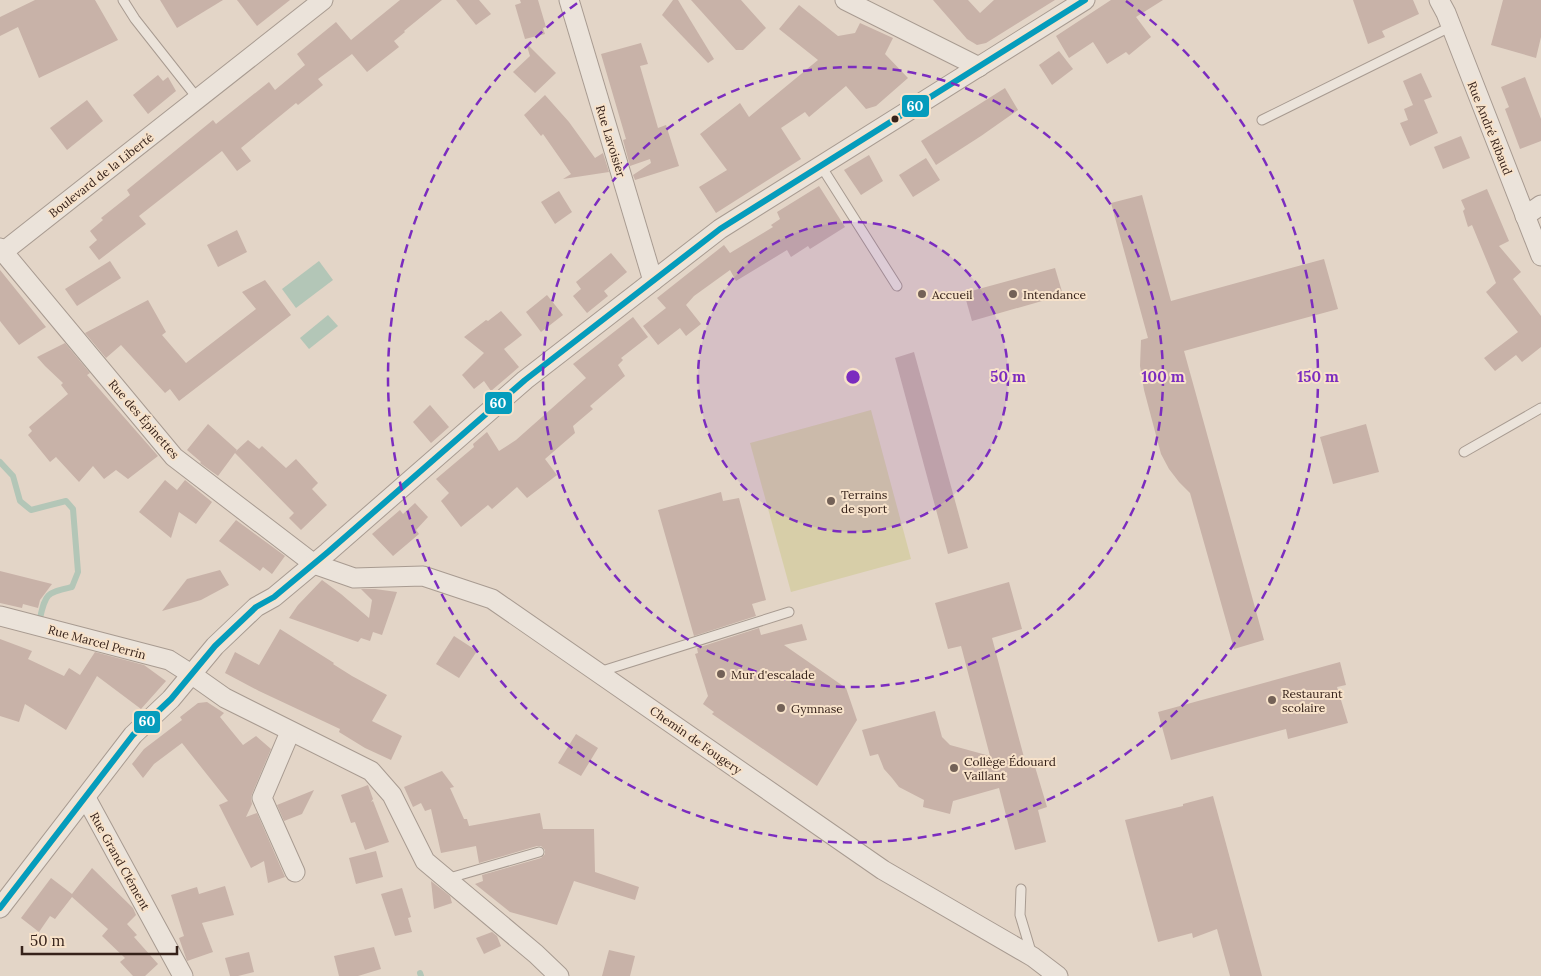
<svg xmlns="http://www.w3.org/2000/svg" width="1541" height="976" font-family="Lora,serif">
	<rect width="100%" height="100%" fill="#e3d5c7"/>
	<polygon fill="#d7cea8" points="871,410 911,559 791,592 750,443"/>
	<g fill="#b3c6b7">
		<polygon points="319,261 333,280 296,308 282,289"/>
		<polygon points="328,315 338,326 309,349 300,338"/>
	</g>
	<g fill="none" stroke-linecap="round" stroke-linejoin="round">
		<g stroke="#b3c6b7" stroke-width="6">
			<path d="M0,462L13,476L20,501L31,510L66,501L73,509L78,572L72,587C47,593 46,592 40,618"/>
			<polyline points="420,973 421,976"/>
		</g>
	</g>
	<g fill="#c8b2a8">
		<polygon points="35,0 95,0 118,40 39,78 18,27 0,36 0,17"/>
		<polygon points="160,0 223,0 177,28"/>
		<polygon points="237,0 290,0 257,26"/>
		<polygon points="400,0 442,0 404,31 405,32 394,41 399,47 367,72 352,54 318,79 323,85 298,105 296,103 241,148 251,161 237,171 222,151 139,216 146,224 99,260 89,247 97,240 90,231 103,220 101,218 130,195 127,190 213,120 216,124 269,82 275,90 305,65 297,54 336,22 351,40"/>
		<polygon points="456,0 479,0 491,14 476,25"/>
		<polygon points="520,0 538,0 546,27 543,28 545,34 525,39 515,5 521,3"/>
		<polygon points="673,0 678,0 714,59 708,63 662,15"/>
		<polygon points="691,0 741,0 766,28 743,50 736,50"/>
		<polygon points="933,0 968,0 980,13 994,0 1055,0 986,43 977,45 967,39"/>
		<polygon points="1111,0 1163,0 1136,17 1151,37 1129,55 1126,52 1107,64 1093,42 1069,58 1056,36"/>
		<polygon points="1353,0 1413,0 1419,14 1382,31 1385,37 1368,44"/>
		<polygon points="1503,0 1541,0 1541,37 1536,58 1491,45"/>
		<polygon points="799,5 838,36 855,33 860,23 893,38 885,54 908,78 876,106 866,109 846,86 809,117 805,112 781,128 801,159 716,213 699,187 727,170 700,134 740,103 749,117 818,60 779,29"/>
		<polygon points="526,43 556,73 535,93 513,72 530,56"/>
		<polygon points="641,43 648,64 640,66 658,128 666,125 679,166 635,180 633,175 651,163 650,159 630,166 623,140 626,139 601,54"/>
		<polygon points="1059,51 1073,69 1052,85 1039,65"/>
		<polygon points="1421,73 1432,97 1424,100 1438,133 1410,146 1400,123 1408,120 1404,109 1413,105 1403,81"/>
		<polygon points="158,75 163,81 168,77 176,91 148,114 133,95"/>
		<polygon points="1525,77 1541,119 1541,141 1520,149 1505,109 1509,107 1501,87"/>
		<polygon points="1005,88 1018,110 981,136 936,165 921,141"/>
		<polygon points="545,95 569,122 595,158 603,153 609,172 563,179 571,174 543,134 541,136 524,115"/>
		<polygon points="87,100 103,121 67,150 50,128"/>
		<polygon points="1461,136 1470,158 1443,169 1434,147"/>
		<polygon points="869,155 883,181 861,195 844,170"/>
		<polygon points="926,158 940,180 913,197 899,175"/>
		<polygon points="819,186 845,227 810,249 808,246 791,257 787,250 736,281 730,270 694,296 686,305 701,324 686,336 680,328 658,345 643,326 666,308 657,298 724,245 730,253 773,227 771,225 780,219 777,212"/>
		<polygon points="1487,189 1509,241 1499,246 1521,272 1513,279 1541,316 1541,347 1522,362 1516,355 1495,371 1484,358 1518,332 1486,292 1496,283 1472,225 1468,227 1463,211 1465,209 1461,200"/>
		<polygon points="559,191 572,212 555,224 541,202"/>
		<polygon points="1142,195 1171,301 1324,259 1338,309 1184,351 1264,640 1234,649 1190,493 1179,482 1169,469 1161,454 1144,390 1140,366 1141,340 1148,338 1111,203"/>
		<polygon points="237,230 247,252 218,267 207,245"/>
		<polygon points="611,253 627,272 604,291 608,296 587,313 573,296 581,289 576,282"/>
		<polygon points="110,261 121,278 77,306 65,289"/>
		<polygon points="1055,268 1063,295 972,321 964,293"/>
		<polygon points="0,270 46,327 19,345 0,321"/>
		<polygon points="265,280 291,315 179,401 170,389 165,393 121,345 106,358 85,333 148,300 166,332 162,335 186,363 256,309 242,292"/>
		<polygon points="547,295 563,315 541,332 526,312"/>
		<polygon points="501,311 522,335 504,349 519,367 491,391 484,381 474,389 462,375 484,353 464,337 486,320 488,321"/>
		<polygon points="633,317 648,337 621,358 623,360 618,365 625,376 590,406 593,409 573,426 575,433 545,459 557,475 527,498 517,487 492,509 488,505 461,527 441,501 449,493 436,479 474,447 473,444 487,432 499,451 516,440 586,378 573,364"/>
		<polygon points="65,343 90,373 87,375 158,456 128,479 116,470 104,479 93,466 79,482 56,457 50,462 28,435 32,431 29,427 68,394 61,385 63,383 45,366 37,357"/>
		<polygon points="914,352 968,548 948,554 895,358"/>
		<polygon points="430,405 449,427 431,443 413,422"/>
		<polygon points="208,424 237,450 236,451 248,440 259,449 262,446 286,468 296,459 318,483 312,489 327,505 301,530 289,518 294,513 235,453 218,476 200,463 201,462 187,450"/>
		<polygon points="1366,424 1379,472 1333,484 1320,437"/>
		<polygon points="165,480 177,490 185,480 212,502 196,524 179,512 171,538 139,512"/>
		<polygon points="721,492 723,501 739,498 766,600 752,604 756,616 694,636 658,510"/>
		<polygon points="415,503 428,517 416,530 419,534 393,556 372,534 400,510 403,514"/>
		<polygon points="236,520 285,556 272,574 263,567 260,571 219,541"/>
		<polygon points="220,570 229,585 201,600 162,611 187,579"/>
		<polygon points="0,571 52,584 40,600 38,608 23,604 22,608 0,603"/>
		<polygon points="322,580 341,594 369,618 372,600 361,589 375,589 397,592 382,635 373,632 370,641 361,638 358,642 289,618 298,605"/>
		<polygon points="1009,582 1022,629 992,638 1025,761 1033,760 1047,807 1038,810 1046,842 1015,850 999,788 953,801 950,814 923,807 924,800 899,787 892,778 884,769 878,754 870,756 862,730 935,711 942,737 950,745 990,756 961,646 948,649 935,603"/>
		<polygon points="802,624 807,640 784,645 846,688 857,720 817,786 712,714 714,712 703,704 708,696 695,654 698,653 697,648 759,628 761,635"/>
		<polygon points="280,629 334,663 333,664 352,676 387,695 372,721 402,736 391,760 365,748 339,732 340,729 259,691 225,673 235,652 259,665"/>
		<polygon points="454,636 477,651 459,678 436,664"/>
		<polygon points="0,639 32,651 28,659 64,676 69,668 80,675 95,652 144,665 166,681 141,709 97,676 66,730 25,704 19,722 0,716"/>
		<polygon points="1340,662 1346,685 1337,687 1348,723 1288,739 1286,729 1171,760 1158,712"/>
		<polygon points="207,702 224,713 220,717 243,745 256,736 271,749 252,794 251,798 252,804 246,817 257,813 285,877 268,883 264,861 251,868 219,805 228,801 182,743 154,764 143,778 132,764 144,749 182,720 180,717 198,703"/>
		<polygon points="576,734 598,748 581,776 558,763"/>
		<polygon points="442,771 454,787 450,788 464,819 467,819 469,826 540,813 543,829 594,829 595,872 639,887 635,900 574,881 557,925 510,912 475,884 483,881 482,875 541,858 545,854 545,850 541,846 537,846 479,863 476,846 441,853 431,809 425,811 421,803 413,807 404,787"/>
		<polygon points="368,785 373,799 371,802 373,801 389,842 365,850 355,822 351,823 341,795"/>
		<polygon points="314,790 302,814 284,821 277,805"/>
		<polygon points="1213,796 1246,917 1262,976 1230,976 1217,929 1193,938 1192,933 1158,942 1135,858 1125,820 1183,806 1183,804"/>
		<polygon points="376,851 383,877 356,884 349,858"/>
		<polygon points="92,868 133,908 136,915 127,924 137,935 134,937 158,964 145,976 133,976 120,962 125,958 102,936 108,929 72,897 55,919 50,916 39,932 21,918 51,878 72,894"/>
		<polygon points="431,881 450,896 452,903 434,909"/>
		<polygon points="225,886 234,915 202,923 213,952 187,961 179,938 184,936 171,895 197,887 199,894"/>
		<polygon points="402,888 411,917 408,918 412,932 395,936 381,894"/>
		<polygon points="492,932 497,936 501,946 484,954 476,938"/>
		<polygon points="374,947 381,969 358,976 339,976 334,956"/>
		<polygon points="609,950 635,956 630,976 602,976"/>
		<polygon points="249,952 254,972 238,976 230,976 225,958"/>
	</g>
	<g fill="none" stroke-linecap="round" stroke-linejoin="round">
		<g stroke="#a89b91" stroke-width="11">
			<g id="lane">
				<polyline points="123,0 135,19 198,99"/>
				<polyline points="1262,120 1450,27"/>
				<polyline points="821,166 897,286"/>
				<polyline points="1464,452 1541,408"/>
				<polyline points="599,672 789,612"/>
				<polyline points="446,879 539,852"/>
				<polyline points="1021,889 1020,915 1032,955"/>
			</g>
		</g>
		<g stroke="#a89b91" stroke-width="21">
			<g id="street">
				<polyline points="569,0 653,281"/>
				<polyline points="845,0 979,67"/>
				<polyline points="1439,0 1446,13 1541,256"/>
				<polyline points="1525,216 1541,205"/>
				<polyline points="0,248 174,457 314,564 354,578 423,576 492,599 883,870 1033,957 1058,976"/>
				<polyline points="3,252 323,0"/>
				<polyline points="0,616 169,660 191,674 225,698 371,771 392,795 425,861 536,954 559,976"/>
				<polyline points="290,732 262,798 295,872"/>
				<polyline points="86,798 183,976"/>
				<polyline points="0,908 133,735 171,699 215,646 256,607 274,597 328,552 525,380 720,229 1085,0"/>
			</g>
		</g>
		<use href="#lane" stroke="#ebe3da" stroke-width="9"/>
		<use href="#street" stroke="#ebe3da" stroke-width="19"/>
		<g stroke="#f7e2ca" stroke-width="10">
			<polyline id="bus-1" points="0,908 133,735 171,699 215,646 256,607 274,597 328,552 525,380 720,229 1085,0"/>
		</g>
		<use href="#bus-1" stroke="#059cbc" stroke-width="6"/>
	</g>
	<circle cx="853" cy="377" r="155" fill="#7b2cbf" fill-opacity=".12"/>
	<g fill="none" stroke="#7b2cbf" stroke-width="2.5" stroke-dasharray="9 6">
		<circle cx="853" cy="377" r="155"/>
		<circle cx="853" cy="377" r="310"/>
		<path d="M1126 1A465 465 0 1 1 580 1"/>
	</g>
	<circle fill="#36221a" stroke="#f7e2ca" stroke-width="2" cx="895" cy="119" r="4.5"/>
	<g fill="#736157" stroke="#f7e2ca" stroke-width="2">
		<circle cx="922" cy="294" r="5"/>
		<circle cx="1013" cy="294" r="5"/>
		<circle cx="831" cy="501" r="5"/>
		<circle cx="721" cy="674" r="5"/>
		<circle cx="1272" cy="700" r="5"/>
		<circle cx="781" cy="708" r="5"/>
		<circle cx="954" cy="768" r="5"/>
	</g>
	<g text-anchor="middle" dominant-baseline="central" stroke-width="4" stroke-linejoin="round" paint-order="stroke">
		<g font-size="12" fill="#36221a" stroke="#f7e2ca">
			<text transform="translate(1490 128) rotate(68)">Rue André Ribaud</text>
			<text transform="translate(611 141) rotate(73)">Rue Lavoisier</text>
			<text transform="translate(101 175) rotate(-38)">Boulevard de la Liberté</text>
			<text transform="translate(144 419) rotate(49)">Rue des Épinettes</text>
			<text transform="translate(97 642) rotate(15)">Rue Marcel Perrin</text>
			<text transform="translate(696 740) rotate(35)">Chemin de Fougery</text>
			<text transform="translate(120 861) rotate(61)">Rue Grand Clément</text>
		</g>
		<g font-size="12" fill="#36221a" stroke="#f7e2ca" text-anchor="start">
			<text x="932" y="294">Accueil</text>
			<text x="1023" y="294">Intendance</text>
			<text x="841" y="494">Terrains<tspan x="841" dy="14">de sport</tspan></text>
			<text x="731" y="674">Mur d'escalade</text>
			<text x="1282" y="693">Restaurant<tspan x="1282" dy="14">scolaire</tspan></text>
			<text x="791" y="708">Gymnase</text>
			<text x="964" y="761">Collège Édouard<tspan x="964" dy="14">Vaillant</tspan></text>
		</g>
	</g>
	<circle cx="853" cy="377" r="8" fill="#7b2cbf" stroke="#f7e2ca" stroke-width="2.5"/>
	<g font-size="15" text-anchor="middle" font-weight="bold" fill="#7b2cbf" stroke="#f7e2ca" stroke-width="4" stroke-linejoin="round" paint-order="stroke">
		<text x="1008" y="382">50 m</text>
		<text x="1163" y="382">100 m</text>
		<text x="1318" y="382">150 m</text>
	</g>
	<g stroke="#f7e2ca" stroke-width="2">
		<rect x="901" y="94" width="29" height="24" rx="5" fill="#059cbc"/>
		<rect x="484" y="391" width="29" height="24" rx="5" fill="#059cbc"/>
		<rect x="133" y="710" width="28" height="24" rx="5" fill="#059cbc"/>
	</g>
	<g font-size="14" text-anchor="middle" font-weight="bold" fill="#fff">
		<text x="915" y="111">60</text>
		<text x="498" y="408">60</text>
		<text x="147" y="726">60</text>
	</g>
	<path d="M22 946v8h155v-8" fill="none" stroke="#36221a" stroke-width="2.5"/>
	<text x="30" y="946" font-size="15" fill="#36221a" stroke="#f7e2ca" stroke-width="4" paint-order="stroke">50 m</text>
</svg>
